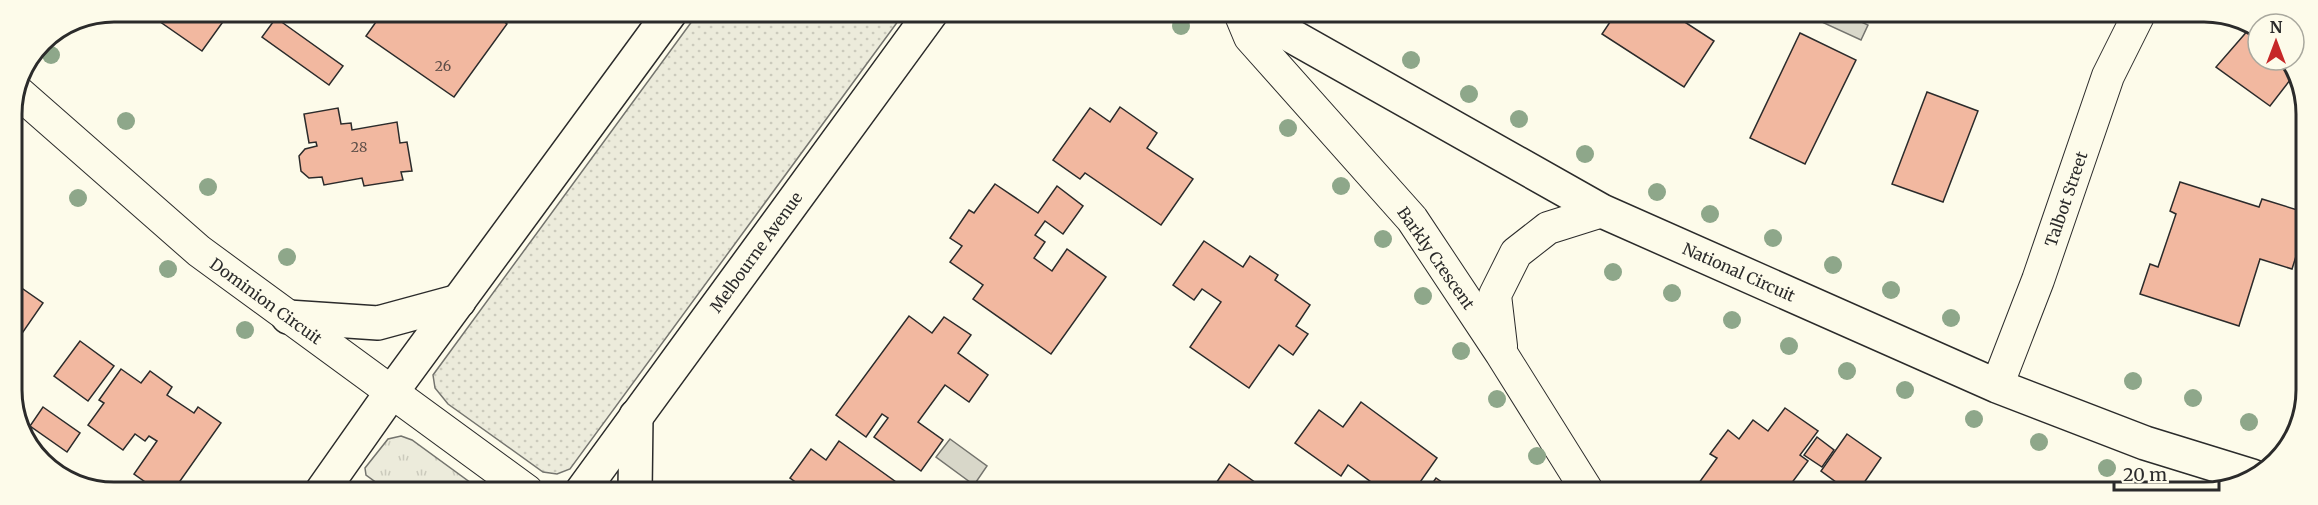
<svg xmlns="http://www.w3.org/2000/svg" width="2318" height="505" font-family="Merriweather,serif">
	<defs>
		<pattern id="grass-tufts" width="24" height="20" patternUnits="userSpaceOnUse" patternTransform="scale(1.5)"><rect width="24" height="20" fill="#ecebdb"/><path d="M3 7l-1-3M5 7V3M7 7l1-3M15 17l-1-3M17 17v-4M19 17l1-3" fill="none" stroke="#cbcabc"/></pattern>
		<pattern id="park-dots" width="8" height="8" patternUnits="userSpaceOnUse" patternTransform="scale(1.5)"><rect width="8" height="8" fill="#ecebdb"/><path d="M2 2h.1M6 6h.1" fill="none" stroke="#cbcabc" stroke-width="1.8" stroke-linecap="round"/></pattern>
	</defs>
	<rect width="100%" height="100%" fill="#fdfbea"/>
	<polygon fill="url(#grass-tufts)" stroke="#74746e" stroke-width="1.5" points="401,436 412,440 482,491 388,491 366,475 365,468 388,439"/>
	<polygon fill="url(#park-dots)" stroke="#74746e" stroke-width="1.5" points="698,13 904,13 570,469 557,474 543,472 448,404 435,388 433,375"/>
	<g fill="#d8d7c9" stroke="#74746e" stroke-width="1.5">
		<polygon points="1815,14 1844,14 1868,25 1861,40 1813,18"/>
		<polygon points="950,439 987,466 974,485 936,457"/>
	</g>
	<g fill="#f2b8a0" stroke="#2b2b2b" stroke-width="1.5">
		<polygon points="146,12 230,12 202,51"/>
		<polygon points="383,12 428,12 439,20 444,12 490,12 507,24 454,97 366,36"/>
		<polygon points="1616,13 1671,13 1714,41 1684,87 1602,34"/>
		<polygon points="276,18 343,66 329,85 262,37"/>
		<polygon points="2250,28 2258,32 2258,60 2286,60 2294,75 2270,106 2216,67"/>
		<polygon points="1800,33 1856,60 1805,164 1750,138"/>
		<polygon points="1927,92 1978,111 1943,202 1892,184"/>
		<polygon points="1120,107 1157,133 1147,148 1193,179 1161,225 1085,173 1080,179 1053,160 1090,108 1110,122"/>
		<polygon points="338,108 341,124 351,123 352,130 397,122 400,143 407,142 412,171 401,172 403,180 364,186 362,178 324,185 322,177 309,178 301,171 299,156 305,149 317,146 316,142 309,143 304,114"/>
		<polygon points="2180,182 2259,207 2262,199 2304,212 2304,231 2292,269 2260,259 2239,326 2140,294 2150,264 2158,267 2176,214 2170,211"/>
		<polygon points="995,184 1038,213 1057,186 1083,206 1063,234 1045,221 1035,235 1045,242 1034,258 1052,271 1067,249 1106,277 1051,354 973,299 983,285 950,262 962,246 950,238 969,210 974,213"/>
		<polygon points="1204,241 1243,267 1250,256 1278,275 1275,280 1310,305 1296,326 1308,334 1293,355 1279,345 1249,388 1190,347 1221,302 1202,289 1194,300 1173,285"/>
		<polygon points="13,282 43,303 14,345"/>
		<polygon points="909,316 932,333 944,317 971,335 958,353 988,375 969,402 945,385 918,422 943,440 921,471 874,437 888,418 882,414 866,437 836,415"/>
		<polygon points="80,341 114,366 88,401 54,376"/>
		<polygon points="121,369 141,383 150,371 172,387 167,395 194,413 198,407 221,423 173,491 158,491 134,474 157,441 149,436 145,441 135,434 123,450 88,425 104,403 99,400"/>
		<polygon points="1361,402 1437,458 1418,485 1427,491 1436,478 1456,492 1364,492 1371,482 1348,465 1341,476 1295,443 1319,410 1343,427"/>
		<polygon points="43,407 80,433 67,452 30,426"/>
		<polygon points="1785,408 1818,431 1800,455 1808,461 1785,492 1704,492 1696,487 1717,458 1710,454 1728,430 1739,439 1753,420 1768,431"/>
		<polygon points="1847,434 1881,458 1857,493 1851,493 1821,471"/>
		<polygon points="1817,437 1834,450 1822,467 1804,455"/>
		<polygon points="839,441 910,492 803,492 805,489 790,478 811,449 826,460"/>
		<polygon points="1229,464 1269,492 1210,492"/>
	</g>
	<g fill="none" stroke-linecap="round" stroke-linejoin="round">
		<g stroke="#2b2b2b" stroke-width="34">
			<g id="minor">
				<polyline points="1240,13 1250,37 1412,219 1501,353 1588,492"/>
				<polyline points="19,93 199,251 527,491"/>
				<polyline points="1501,346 1495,295 1516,253 1548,228 1602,211"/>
				<polyline points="1997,386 2038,280 2108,76 2139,14"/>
			</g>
		</g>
		<g stroke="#2b2b2b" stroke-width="36">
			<polyline id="tertiary" points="1251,13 1602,211 1997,386 2145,443 2252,476"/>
		</g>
		<g stroke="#2b2b2b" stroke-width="36">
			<g id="secondary">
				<polyline points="288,317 378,323 459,301"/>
				<polyline points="322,491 391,393 670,13"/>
				<polyline points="582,491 931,13"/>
				<polyline points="635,492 636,416"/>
			</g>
		</g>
		<use href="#minor" stroke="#fdfbea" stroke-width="32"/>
		<use href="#tertiary" stroke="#fdfbea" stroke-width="33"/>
		<use href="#secondary" stroke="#fdfbea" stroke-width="33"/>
	</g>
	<g fill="#8ea78a">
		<circle cx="1181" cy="26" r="9"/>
		<circle cx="51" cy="55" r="9"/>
		<circle cx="1411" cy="60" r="9"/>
		<circle cx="1469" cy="94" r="9"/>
		<circle cx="1519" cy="119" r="9"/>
		<circle cx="126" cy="121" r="9"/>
		<circle cx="1288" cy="128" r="9"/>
		<circle cx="1585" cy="154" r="9"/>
		<circle cx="1341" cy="186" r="9"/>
		<circle cx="208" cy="187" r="9"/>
		<circle cx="1657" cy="192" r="9"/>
		<circle cx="78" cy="198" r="9"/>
		<circle cx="1710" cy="214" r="9"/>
		<circle cx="1773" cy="238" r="9"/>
		<circle cx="1383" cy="239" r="9"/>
		<circle cx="287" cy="257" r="9"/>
		<circle cx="1833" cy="265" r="9"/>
		<circle cx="168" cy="269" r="9"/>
		<circle cx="1613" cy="272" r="9"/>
		<circle cx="1891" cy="290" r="9"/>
		<circle cx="1672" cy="293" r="9"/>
		<circle cx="1423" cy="296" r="9"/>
		<circle cx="1951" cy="318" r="9"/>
		<circle cx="1732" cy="320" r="9"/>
		<circle cx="245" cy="330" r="9"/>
		<circle cx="1789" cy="346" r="9"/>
		<circle cx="1461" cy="351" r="9"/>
		<circle cx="1847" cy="371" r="9"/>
		<circle cx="2133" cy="381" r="9"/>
		<circle cx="1905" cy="390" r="9"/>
		<circle cx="2193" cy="398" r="9"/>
		<circle cx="1497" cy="399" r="9"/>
		<circle cx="1974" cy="419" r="9"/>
		<circle cx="2249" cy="422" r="9"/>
		<circle cx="2039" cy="442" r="9"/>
		<circle cx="1537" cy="456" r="9"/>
		<circle cx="2107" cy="468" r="9"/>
	</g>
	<g text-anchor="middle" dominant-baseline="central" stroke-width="4.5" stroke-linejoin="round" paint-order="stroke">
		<g font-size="14" fill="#5d4e48">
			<text x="443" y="66">26</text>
			<text x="359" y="147">28</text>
		</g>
		<g font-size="16" fill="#2b2b2b" stroke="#fdfbea">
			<text transform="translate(2066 199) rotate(-71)">Talbot Street</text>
			<text transform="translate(756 252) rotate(-54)">Melbourne Avenue</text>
			<text transform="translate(1436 258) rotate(55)">Barkly Crescent</text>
			<text transform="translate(1739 272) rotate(24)">National Circuit</text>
			<text transform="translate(266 301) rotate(36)">Dominion Circuit</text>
		</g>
	</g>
	<path d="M0 0H2318V505H0ZM114 22H2204A92 92 0 0 1 2296 114V390A92 92 0 0 1 2204 482H114A92 92 0 0 1 22 390V114A92 92 0 0 1 114 22Z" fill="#fdfbea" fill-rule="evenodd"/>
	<path fill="none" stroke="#2b2b2b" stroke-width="3" d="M114 22H2204A92 92 0 0 1 2296 114V390A92 92 0 0 1 2204 482H114A92 92 0 0 1 22 390V114A92 92 0 0 1 114 22Z"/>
	<g transform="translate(2276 42)"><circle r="28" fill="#fdfbea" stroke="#a9a89e" stroke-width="1.5"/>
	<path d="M0-4.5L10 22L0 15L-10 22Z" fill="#c62828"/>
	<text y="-9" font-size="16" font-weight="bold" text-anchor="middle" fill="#2b2b2b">N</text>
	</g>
	<path d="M2114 481v9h105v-9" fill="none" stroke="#2b2b2b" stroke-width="3"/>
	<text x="2123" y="481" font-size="18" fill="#2b2b2b" stroke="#fdfbea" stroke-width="4.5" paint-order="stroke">20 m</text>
</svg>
